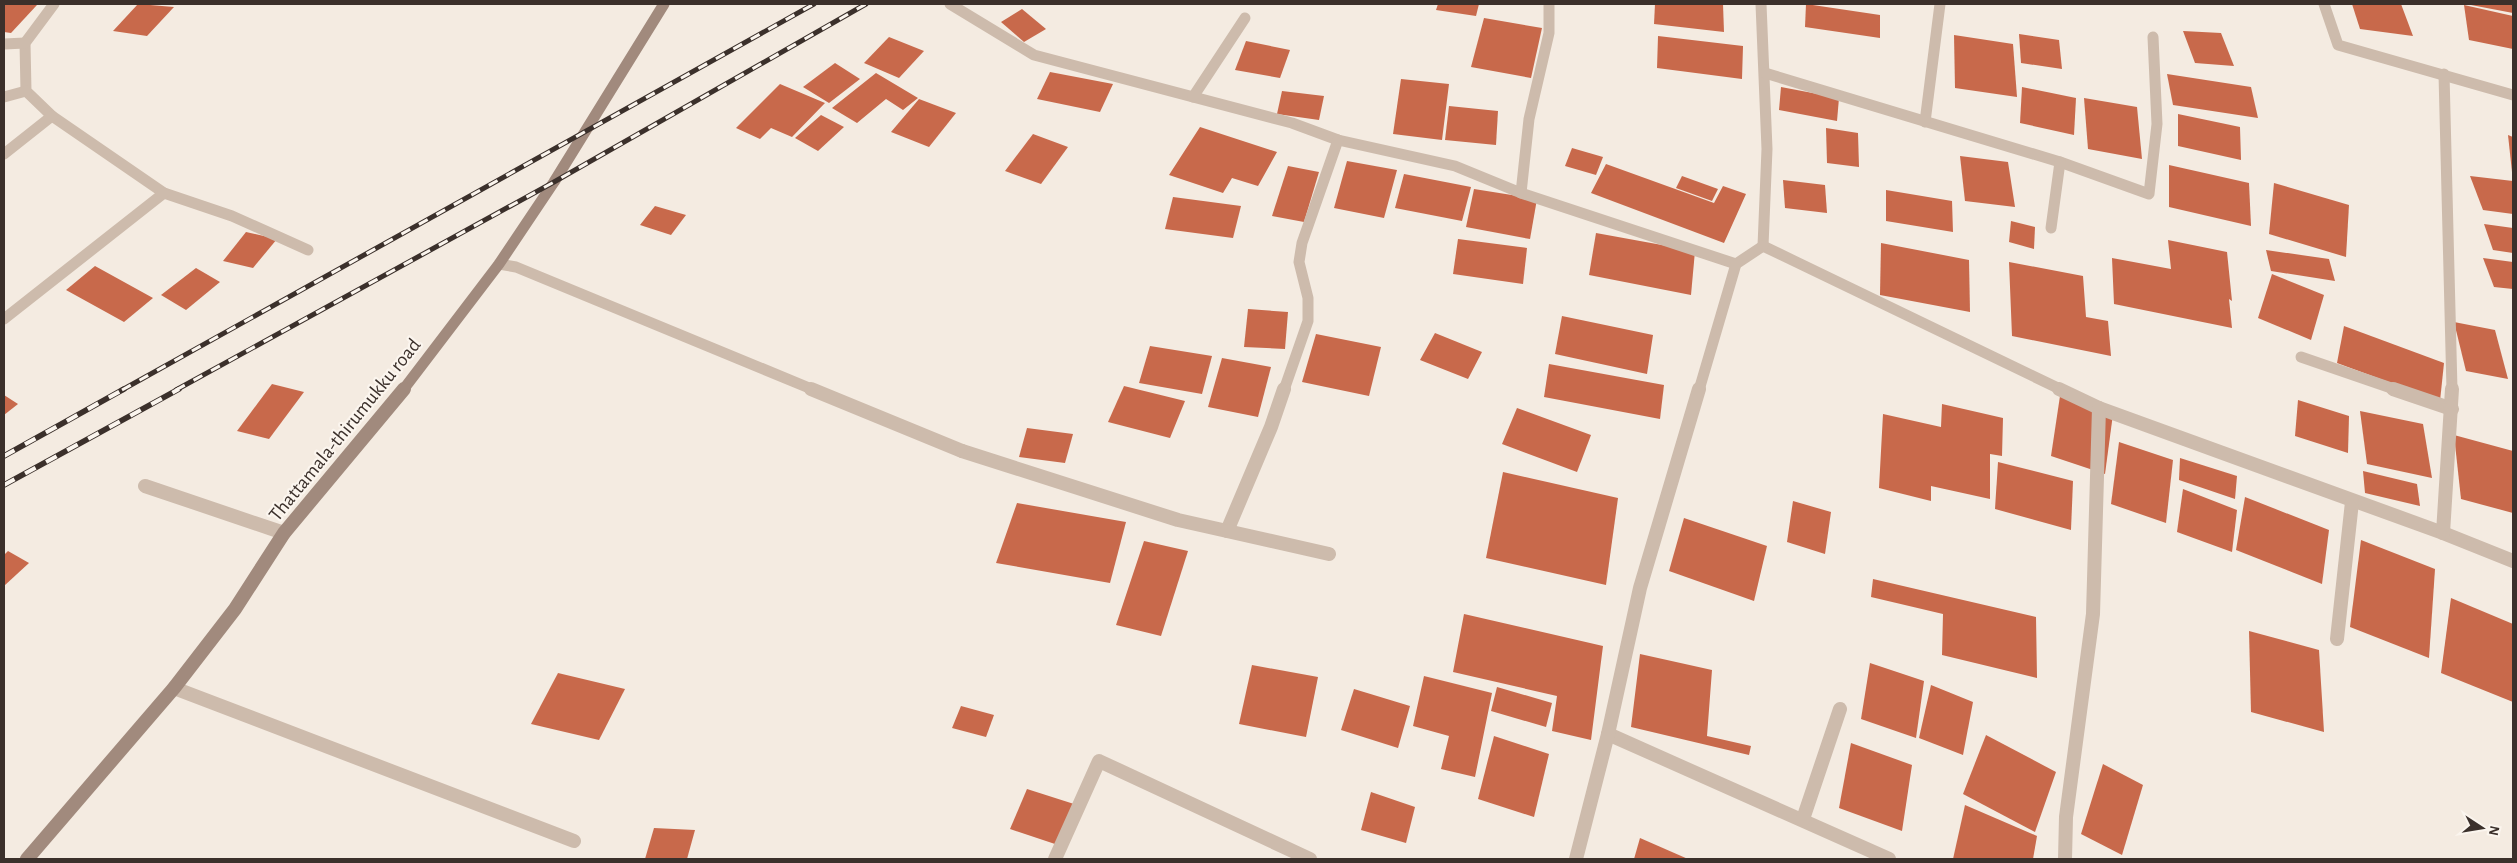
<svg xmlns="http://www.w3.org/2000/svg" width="2517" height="863" font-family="'Alegreya Sans',sans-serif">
	<rect width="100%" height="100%" fill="#f4ebe1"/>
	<g fill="#c8694b">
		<polygon points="4,4 29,4 37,5 11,33 4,32"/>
		<polygon points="138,4 174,7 147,36 113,31"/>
		<polygon points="1438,4 1479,4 1476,16 1436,10"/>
		<polygon points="1655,4 1723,4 1724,32 1654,24"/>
		<polygon points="1806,4 1880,15 1880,38 1805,27"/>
		<polygon points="2352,4 2401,4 2413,36 2360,29"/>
		<polygon points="2471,4 2513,4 2513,13 2471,5"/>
		<polygon points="2464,5 2513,16 2513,49 2469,40"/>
		<polygon points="1022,9 1046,29 1024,42 1001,22"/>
		<polygon points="1484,18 1542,28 1531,78 1471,67"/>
		<polygon points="2183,31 2221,33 2234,66 2195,63"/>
		<polygon points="2019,34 2059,40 2062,69 2021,63"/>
		<polygon points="1954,35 2013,44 2017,97 1955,88"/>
		<polygon points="1658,36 1743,46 1742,79 1657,68"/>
		<polygon points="889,37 924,51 899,78 864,63"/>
		<polygon points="1246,41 1290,50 1280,78 1235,70"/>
		<polygon points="835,63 860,79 829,103 803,87"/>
		<polygon points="1050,72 1113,84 1100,112 1037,99"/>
		<polygon points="876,73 918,98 903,110 886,99 857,123 832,108"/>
		<polygon points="2167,74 2251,87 2258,118 2173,105"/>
		<polygon points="1401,79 1449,84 1442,140 1393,134"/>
		<polygon points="780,84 825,103 792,137 771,128 760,139 736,128"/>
		<polygon points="1781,87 1839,98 1837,121 1779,110"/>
		<polygon points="2022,87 2076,98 2074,135 2020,123"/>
		<polygon points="1282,91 1324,96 1319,120 1277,114"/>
		<polygon points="2084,98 2137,107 2142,159 2088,149"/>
		<polygon points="919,99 956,113 929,147 891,132"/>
		<polygon points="1449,106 1498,111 1496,145 1445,140"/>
		<polygon points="2178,114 2240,127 2241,160 2178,146"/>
		<polygon points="821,115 844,127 818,151 795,138"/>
		<polygon points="1200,127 1277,152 1258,186 1232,178 1223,193 1169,175"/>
		<polygon points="1826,128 1858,133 1859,167 1827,163"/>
		<polygon points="1033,134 1068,147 1041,184 1005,171"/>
		<polygon points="2508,135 2513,137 2513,172 2512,172"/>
		<polygon points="1572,148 1603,157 1596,175 1565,166"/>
		<polygon points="1960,156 2008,162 2015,207 1965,201"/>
		<polygon points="1347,161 1397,170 1384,218 1334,208"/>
		<polygon points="1606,164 1714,203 1723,186 1746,194 1724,243 1591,193"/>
		<polygon points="2169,165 2249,183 2251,226 2169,207"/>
		<polygon points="1288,166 1319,172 1304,222 1272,216"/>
		<polygon points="1404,174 1471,187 1462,221 1395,208"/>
		<polygon points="1682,176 1718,189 1712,201 1676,188"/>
		<polygon points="2470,176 2513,181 2513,214 2483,210"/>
		<polygon points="1783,180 1825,185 1827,213 1785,208"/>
		<polygon points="2274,183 2349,205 2346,257 2269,234"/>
		<polygon points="1474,189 1537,199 1530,239 1466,227"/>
		<polygon points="1886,190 1952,201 1953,232 1886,221"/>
		<polygon points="1173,197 1241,206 1233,238 1165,229"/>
		<polygon points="655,206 686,215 671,235 640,225"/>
		<polygon points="2011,221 2035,227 2034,249 2009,242"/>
		<polygon points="2484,224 2513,228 2513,253 2493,250"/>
		<polygon points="246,232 277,239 253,268 223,261"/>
		<polygon points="1596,233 1695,251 1691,295 1589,275"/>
		<polygon points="1458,239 1527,248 1523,284 1453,274"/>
		<polygon points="2168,240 2227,252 2232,301 2229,299 2232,328 2114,304 2112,258 2171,269"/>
		<polygon points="1881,243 1969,260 1970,312 1880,295"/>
		<polygon points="2266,250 2329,259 2335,281 2271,271"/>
		<polygon points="2483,258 2513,262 2513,289 2494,287"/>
		<polygon points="2009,262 2083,276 2086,317 2108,321 2111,356 2012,336"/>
		<polygon points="95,266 153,298 124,322 66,290"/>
		<polygon points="196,268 220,282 186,310 161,295"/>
		<polygon points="2272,274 2324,295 2311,340 2258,318"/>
		<polygon points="1248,309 1288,312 1285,349 1244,347"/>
		<polygon points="1562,316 1653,335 1647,374 1555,354"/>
		<polygon points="2454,322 2495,330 2508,379 2466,371"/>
		<polygon points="2344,326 2444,363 2440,401 2337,363"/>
		<polygon points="1435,333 1482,352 1468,379 1420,360"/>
		<polygon points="1316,334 1381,347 1369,396 1302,382"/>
		<polygon points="1150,346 1212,356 1202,394 1139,383"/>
		<polygon points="1222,358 1271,367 1258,417 1208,407"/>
		<polygon points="1549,364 1664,385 1660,419 1544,397"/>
		<polygon points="272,384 304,392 269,439 237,431"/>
		<polygon points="1124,386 1185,401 1170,438 1108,422"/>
		<polygon points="4,395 18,404 4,415"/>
		<polygon points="2060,396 2113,414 2105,474 2051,456"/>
		<polygon points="2298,400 2349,416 2348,453 2295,436"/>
		<polygon points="1942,404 2003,418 2002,456 1990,454 1990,499 1931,486 1931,501 1879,488 1883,414 1941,427"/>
		<polygon points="1517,408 1591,435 1577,472 1502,444"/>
		<polygon points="2360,411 2423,424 2432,478 2367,464"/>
		<polygon points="1027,428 1073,434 1065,463 1019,457"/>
		<polygon points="2454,435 2513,451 2513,513 2461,499"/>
		<polygon points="2119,442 2173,460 2166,523 2111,504"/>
		<polygon points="2180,458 2237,476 2235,499 2179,480"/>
		<polygon points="1998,462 2073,481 2071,530 1995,509"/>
		<polygon points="2363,471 2417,484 2420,506 2365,493"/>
		<polygon points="1503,472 1618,498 1606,585 1486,558"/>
		<polygon points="2183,489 2237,510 2232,552 2177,532"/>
		<polygon points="2245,497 2329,530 2322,584 2236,550"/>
		<polygon points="1793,501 1831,512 1825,554 1787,542"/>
		<polygon points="1017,503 1126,522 1110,583 996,563"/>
		<polygon points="1684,518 1767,546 1754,601 1669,571"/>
		<polygon points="2361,540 2435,569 2429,658 2350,627"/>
		<polygon points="1144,541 1188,551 1161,636 1116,625"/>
		<polygon points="8,551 29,563 4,586 4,555"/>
		<polygon points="1873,579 2036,617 2037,678 1942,655 1943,614 1871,597"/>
		<polygon points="2451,598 2513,624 2513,702 2441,673"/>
		<polygon points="1464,614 1603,646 1591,740 1552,731 1557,696 1453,672"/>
		<polygon points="2249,631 2319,650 2324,732 2251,712"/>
		<polygon points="1640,654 1712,670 1707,736 1751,746 1749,755 1631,727"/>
		<polygon points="1870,663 1924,681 1916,738 1861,719"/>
		<polygon points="1252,665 1318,677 1306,737 1239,724"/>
		<polygon points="558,673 625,689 599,740 531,724"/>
		<polygon points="1424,676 1492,693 1475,777 1441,769 1449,736 1413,726"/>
		<polygon points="1931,685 1973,702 1963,755 1919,738"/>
		<polygon points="1497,687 1552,703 1546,727 1491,711"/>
		<polygon points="1354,689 1410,706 1398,748 1341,730"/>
		<polygon points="961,706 994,715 986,737 952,728"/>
		<polygon points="1986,735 2056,772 2035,832 1963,794"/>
		<polygon points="1494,736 1549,754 1534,817 1478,799"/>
		<polygon points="1851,743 1912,765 1902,831 1839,808"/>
		<polygon points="2103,764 2143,785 2122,855 2081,834"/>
		<polygon points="1027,789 1074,804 1058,845 1010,829"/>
		<polygon points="1371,792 1415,807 1406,843 1361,830"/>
		<polygon points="1965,805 2037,836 2033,859 1953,859"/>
		<polygon points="654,828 695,830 687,859 645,859"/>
		<polygon points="1640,838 1688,859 1634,859"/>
	</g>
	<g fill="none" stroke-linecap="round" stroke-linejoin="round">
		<polyline stroke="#cdbbac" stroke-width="11" points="499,264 516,267 814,390"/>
		<polyline stroke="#cdbbac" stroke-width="14" points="811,389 962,451"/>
		<g stroke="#cdbbac" stroke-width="11">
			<polyline points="54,4 25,43 26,91 52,116 164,193 232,216 308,250"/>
			<polyline points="950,4 1034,55 1292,123 1338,140 1455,166 1521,193 1529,119 1549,33 1549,4"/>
			<polyline points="1761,4 1767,149 1763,246"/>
			<polyline points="2324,4 2338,45 2513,95"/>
			<polyline points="4,44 25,43"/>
			<polyline points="1765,73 2060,162 2149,194 2157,124 2153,37"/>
			<polyline points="2444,74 2452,390"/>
			<polyline points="4,97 26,91"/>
			<polyline points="1193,97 1245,18"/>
			<polyline points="1925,122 1940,4"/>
			<polyline points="4,154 52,116"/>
			<polyline points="1521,193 1736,264"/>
			<polyline points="2051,228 2060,162"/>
			<polyline points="1763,246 2062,390"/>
			<polyline points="4,319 164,193"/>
			<polyline points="2301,357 2397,390"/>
			<polyline points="1284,390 1308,321 1308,298 1299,262 1302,243 1338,140"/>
			<polyline points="1699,390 1736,264 1763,246"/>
		</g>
		<g stroke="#cdbbac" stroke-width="14">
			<polyline points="2059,389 2099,408 2443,533 2513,561"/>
			<polyline points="2393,389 2452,409"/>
			<polyline points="962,451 1178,520 1227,531 1271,427 1284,389"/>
			<polyline points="145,486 284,533"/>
			<polyline points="1227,531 1329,554"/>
			<polyline points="2443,533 2452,389"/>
			<polyline points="2337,639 2352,502"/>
			<polyline points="174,688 574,841"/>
			<polyline points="1608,734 1889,859"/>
			<polyline points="1803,819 1840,709"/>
			<polyline points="1055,859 1099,761 1310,859"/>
			<polyline points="1576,859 1608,734 1640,588 1699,389"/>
			<polyline points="2065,859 2066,817 2093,614 2099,408"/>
		</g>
		<polyline stroke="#a18a7d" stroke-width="11" points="403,390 499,264 554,182 664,4"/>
		<polyline stroke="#a18a7d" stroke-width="14" points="27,859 174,688 235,609 284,533 404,389"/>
		<g stroke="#3b302b" stroke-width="5">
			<g id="rail-far1">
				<polyline points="122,390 814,4"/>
				<polyline points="176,390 554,182 866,4"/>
			</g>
		</g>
		<g stroke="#3b302b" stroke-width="5.5">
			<g id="rail">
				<polyline points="4,456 124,389"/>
				<polyline points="4,485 179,389"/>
			</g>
		</g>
		<use href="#rail-far1" stroke="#fbf5ee" stroke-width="3" stroke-dasharray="10" stroke-linecap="butt"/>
		<use href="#rail" stroke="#fbf5ee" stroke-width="4" stroke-dasharray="12" stroke-linecap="butt"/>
	</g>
	<g text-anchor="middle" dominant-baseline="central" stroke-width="4.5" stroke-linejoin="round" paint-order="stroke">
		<g font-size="20" fill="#3b302b" stroke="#fbf5ee">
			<text transform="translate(345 430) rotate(-51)">Thattamala-thirumukku road</text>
		</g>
	</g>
	<rect width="2517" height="863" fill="none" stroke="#3b302b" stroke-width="10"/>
	<g transform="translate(2482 828) rotate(102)" stroke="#fbf5ee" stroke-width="4" paint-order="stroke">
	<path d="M0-4L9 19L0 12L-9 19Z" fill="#3b302b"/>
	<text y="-8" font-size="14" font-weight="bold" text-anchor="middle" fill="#3b302b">N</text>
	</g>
</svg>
